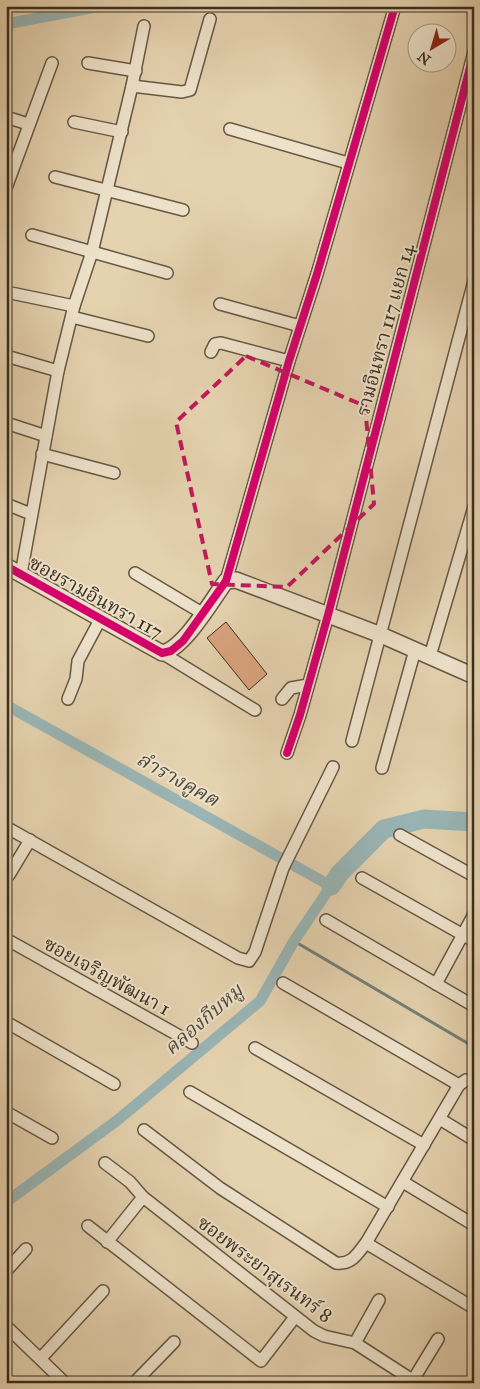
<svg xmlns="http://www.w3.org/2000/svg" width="480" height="1389" font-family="'IM FELL Great Primer','Noto Serif Thai',serif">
	<rect width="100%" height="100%" fill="#e5d2af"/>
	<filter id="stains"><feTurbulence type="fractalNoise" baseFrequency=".004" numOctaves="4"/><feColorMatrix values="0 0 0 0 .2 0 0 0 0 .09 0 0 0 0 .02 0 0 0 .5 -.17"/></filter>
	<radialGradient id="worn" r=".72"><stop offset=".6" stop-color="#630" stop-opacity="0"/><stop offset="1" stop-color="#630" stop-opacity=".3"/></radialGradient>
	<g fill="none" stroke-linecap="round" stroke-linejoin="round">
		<polyline stroke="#737f79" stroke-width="3" points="294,941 474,1047"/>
		<g stroke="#99b5b5" stroke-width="11">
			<polyline points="6,24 101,6"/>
			<polyline points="6,705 331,886 294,941 260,1001 119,1119 6,1202"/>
		</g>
		<polyline stroke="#99b5b5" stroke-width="19" points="331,886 340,873 384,829 424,819 474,822"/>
	</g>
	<polygon fill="#d9a37e" stroke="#3b2f20" points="226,622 267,674 249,690 207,638"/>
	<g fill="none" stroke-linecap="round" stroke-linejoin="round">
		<g stroke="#665844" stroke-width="14">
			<g id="minor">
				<polyline points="6,7 8,6"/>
				<polyline points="88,63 136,71"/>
				<polyline points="132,86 144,26"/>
				<polyline points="6,117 28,124"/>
				<polyline points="74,122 122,132"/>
				<polyline points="230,129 348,163"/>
				<polyline points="55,177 183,210"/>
				<polyline points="6,188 52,63"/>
				<polyline points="32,235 167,273"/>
				<polyline points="11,293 74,306"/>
				<polyline points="220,304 300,326"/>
				<polyline points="72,317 148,336"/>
				<polyline points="211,352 215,344 221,343 289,361"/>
				<polyline points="6,356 58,371"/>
				<polyline points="6,423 46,436"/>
				<polyline points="42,454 114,473"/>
				<polyline points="6,504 31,514"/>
				<polyline points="135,573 202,613"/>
				<polyline points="21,574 58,371 74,306 92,252 132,86 182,92 190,90 210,19"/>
				<polyline points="226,581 289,361 317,274 395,6"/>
				<polyline points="162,653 255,710"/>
				<polyline points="430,656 474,507"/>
				<polyline points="68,699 76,679 78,661 101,618"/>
				<polyline points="282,699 291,688 308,685"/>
				<polyline points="352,741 474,281"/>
				<polyline points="287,753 300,715 328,615 474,52"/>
				<polyline points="382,768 415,650"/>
				<polyline points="6,827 238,958 249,961 255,952 283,868 333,767"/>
				<polyline points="400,835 474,876"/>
				<polyline points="9,875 30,840"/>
				<polyline points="362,878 474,941"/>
				<polyline points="326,920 474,1006"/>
				<polyline points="6,939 192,1043"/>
				<polyline points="283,983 459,1085"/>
				<polyline points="436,984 474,914"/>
				<polyline points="6,1022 114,1084"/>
				<polyline points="255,1048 424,1145"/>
				<polyline points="190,1092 388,1207"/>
				<polyline points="6,1112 52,1138"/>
				<polyline points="440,1119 474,1140"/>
				<path d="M144,1130L220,1188L336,1263C352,1265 357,1254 366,1243L459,1085L466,1080H474"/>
				<polyline points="105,1163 130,1182 143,1197 314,1331 324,1336 355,1343 417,1383"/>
				<polyline points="403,1182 474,1225"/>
				<polyline points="88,1226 261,1361 295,1317"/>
				<polyline points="107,1242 143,1197"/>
				<polyline points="366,1243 474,1308"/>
				<polyline points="6,1271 26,1249"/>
				<polyline points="6,1326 65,1383"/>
				<polyline points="355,1343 379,1300"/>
				<polyline points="41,1358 103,1291"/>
				<polyline points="413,1380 438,1339"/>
				<polyline points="134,1383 174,1342"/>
			</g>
		</g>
		<g stroke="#665844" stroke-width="18">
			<path id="tertiary" d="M6,566L162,653C184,649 212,600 226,581L236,580L381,635L474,676"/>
		</g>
		<use href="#minor" stroke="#eee2cb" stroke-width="11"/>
		<use href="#tertiary" stroke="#eee2cb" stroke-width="15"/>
		<g stroke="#eee2cb" stroke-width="11">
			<g id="cycleway">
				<polyline points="6,566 162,653 171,651 183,641 226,581 289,361 317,274 395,6"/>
				<polyline points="287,753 300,715 328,615 474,52"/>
			</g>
		</g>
		<use href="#cycleway" stroke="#d6006c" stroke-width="8"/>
	</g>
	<path fill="none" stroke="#c2185b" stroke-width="4" stroke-dasharray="10 6" stroke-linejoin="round" d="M246,356L365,406L374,504L287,587L212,584L176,422Z"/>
	<g text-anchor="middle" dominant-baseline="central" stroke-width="4" stroke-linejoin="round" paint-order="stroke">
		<g font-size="19" fill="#3b2f20" stroke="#eee2cb">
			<text transform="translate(385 330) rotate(-75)">รามอินทรา 117 แยก 14</text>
			<text transform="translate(96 597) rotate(29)">ซอยรามอินทรา 117</text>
			<text transform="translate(107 976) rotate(29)">ซอยเจริญพัฒนา 1</text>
			<text transform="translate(265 1269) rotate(37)">ซอยพระยาสุเรนทร์ 8</text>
		</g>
		<g font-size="20" font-style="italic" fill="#4e4a3e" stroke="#eee2cb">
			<text transform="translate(178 779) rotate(29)">ลำรางคูคต</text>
			<text transform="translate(203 1019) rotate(-41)">คลองกีบหมู</text>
		</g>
	</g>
	<rect width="480" height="1389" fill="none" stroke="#e5d2af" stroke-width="25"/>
	<rect x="8" y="8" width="465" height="1374" fill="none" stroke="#3b2f20" stroke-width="2.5"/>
	<rect x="12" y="12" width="455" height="1364" fill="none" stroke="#3b2f20"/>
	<g transform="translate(432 48) rotate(218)"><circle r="24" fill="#eee2cb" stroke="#a69a87"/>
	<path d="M0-4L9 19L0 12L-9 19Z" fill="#8f2418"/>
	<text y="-8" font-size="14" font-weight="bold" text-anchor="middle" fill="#3b2f20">N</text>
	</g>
	<rect width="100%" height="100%" filter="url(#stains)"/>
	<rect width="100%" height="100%" fill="url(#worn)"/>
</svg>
